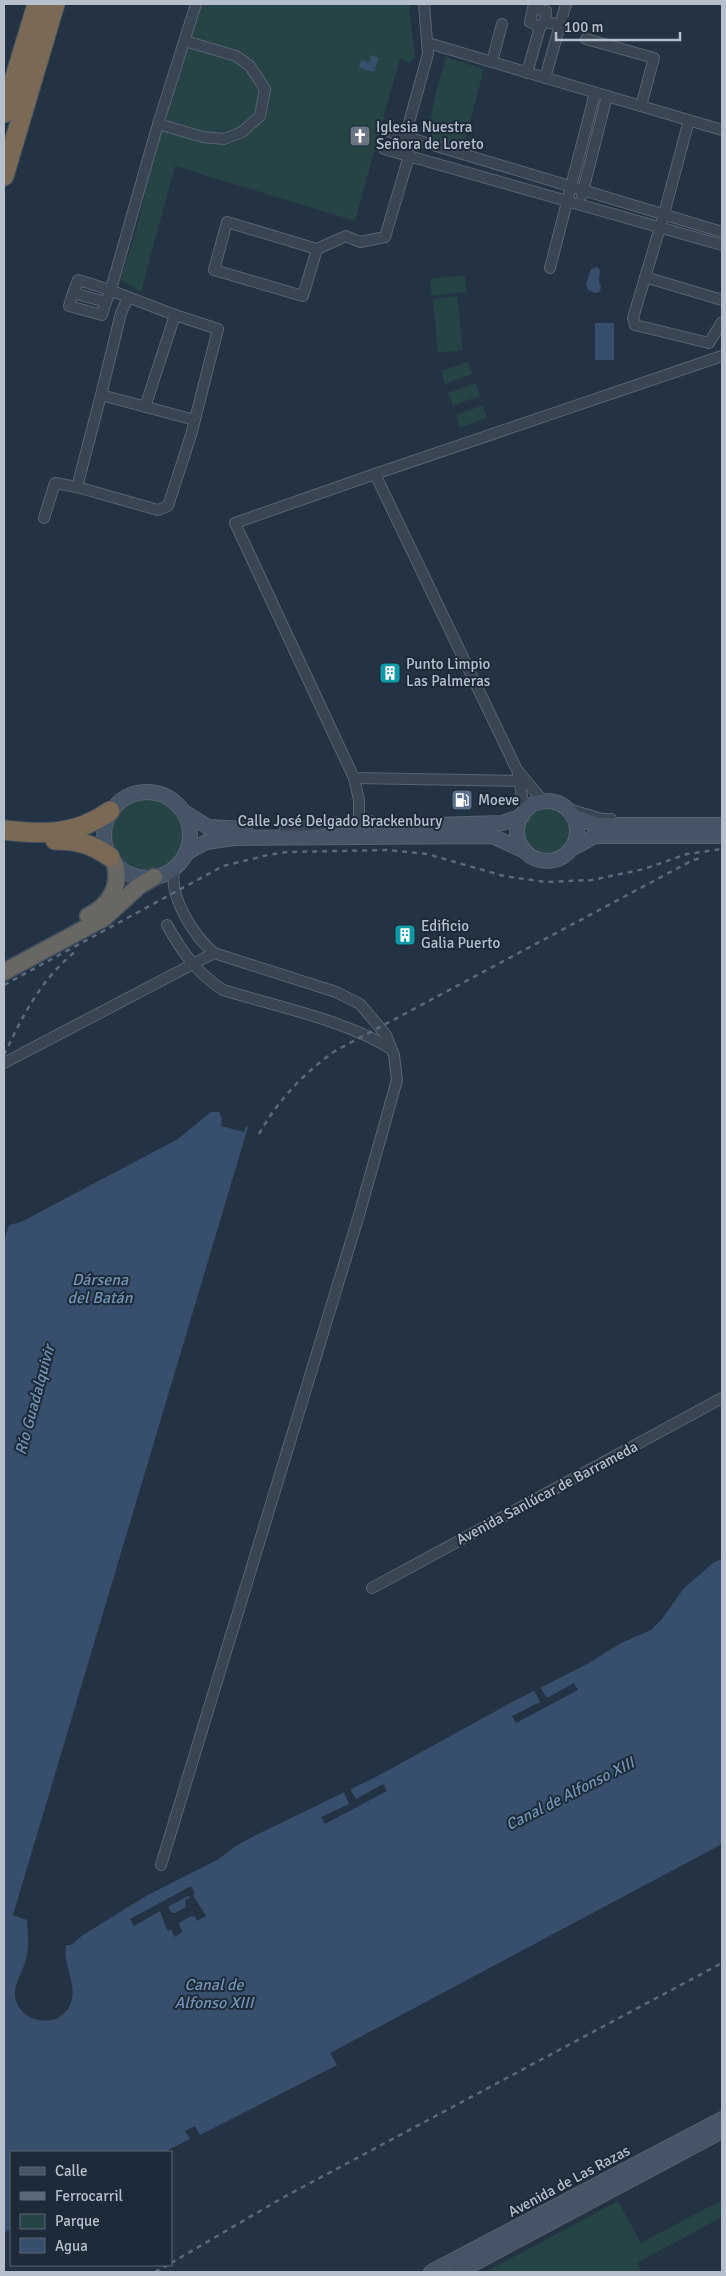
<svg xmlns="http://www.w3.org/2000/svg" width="726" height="2276" font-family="Signika,sans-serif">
	<rect width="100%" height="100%" fill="#243344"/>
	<g fill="#264345">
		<polygon points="201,4 409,4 415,58 409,63 400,58 355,221 175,166 141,292 120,280 136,230 152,164"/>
		<path d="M446,57L484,69L463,148L436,146C422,126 440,81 446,57Z"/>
		<polygon points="465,275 467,292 432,296 430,279"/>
		<polygon points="457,296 463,350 438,353 433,299"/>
		<polygon points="468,362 472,374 445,384 441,371"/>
		<polygon points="476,383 480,396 453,405 448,393"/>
		<polygon points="483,405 487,418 460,428 456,415"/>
		<circle cx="147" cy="834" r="37"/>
		<circle cx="548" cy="831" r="24"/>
		<polygon points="722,2200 722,2217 637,2263 642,2272 485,2272 618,2201 641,2243"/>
	</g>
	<g fill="#374f6d">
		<polygon points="371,55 379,58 374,72 359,68 361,60 369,63"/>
		<polygon points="597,267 600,270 599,281 601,288 599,292 595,293 588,290 586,284 591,269"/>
		<rect x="595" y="323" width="19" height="37"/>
		<path d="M211,1112H219L222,1118L221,1126L244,1132L246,1126L248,1127L13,1915L27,1920C28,1934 29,1946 26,1959C23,1972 14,1982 15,1996C18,2021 53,2030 68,2009C81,1989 62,1965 66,1945H71L83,1935L146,1896L217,1860L236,1846L256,1835L376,1777L514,1701L589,1663L621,1643L651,1630L662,1619L684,1588L713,1563L722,1559V1844L330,2053L337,2065L200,2135L195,2126L185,2131L190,2139L164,2152H11V2229L4,2233V1240L9,1225L21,1222L178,1139Z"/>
	</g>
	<g fill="#243344" fill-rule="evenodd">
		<polygon points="574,1683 578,1690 516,1723 512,1716 540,1702 533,1688 539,1685 547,1698"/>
		<polygon points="383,1784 387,1791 325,1824 321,1817 349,1804 343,1790 349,1787 356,1799"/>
		<path d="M191,1886L195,1893L193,1895L206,1916L197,1921L195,1917L191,1916L179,1923L182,1932L175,1937L171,1930H167L160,1911L134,1926L130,1919ZM188,1896L190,1897L185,1900L186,1907L175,1913H172L168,1907Z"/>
	</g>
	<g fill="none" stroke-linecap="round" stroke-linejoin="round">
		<g stroke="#576371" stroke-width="12">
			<g id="minor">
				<polyline points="545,22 546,11 533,8 530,22 540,27 545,22 561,25"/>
				<polyline points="586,39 654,58 641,106"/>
				<polyline points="185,41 236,56 250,66 265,89 260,116 242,132 224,139 203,137 158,124 196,4"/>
				<polyline points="428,43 722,130"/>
				<polyline points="492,62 502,24"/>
				<polyline points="527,73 540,27"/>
				<polyline points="545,78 566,4"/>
				<polyline points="689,120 664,214 633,318 635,325 709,343 722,322"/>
				<polyline points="390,132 722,232"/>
				<polyline points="384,149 722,245"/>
				<polyline points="582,195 607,96"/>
				<polyline points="317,249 303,296 214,270 227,222 317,249 346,236 360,242 385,237 409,156 405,137 428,54 424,4"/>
				<polyline points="550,268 595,93"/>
				<polyline points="645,277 722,300"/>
				<polyline points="73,293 69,306 102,315 106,302"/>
				<polyline points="128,298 121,313 101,395 195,420"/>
				<polyline points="101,395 77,487 158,510 168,506 191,435 218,329 175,315"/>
				<path d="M145,407L175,315C142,303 111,289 78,280L73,293L106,302L111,289L158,124"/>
				<polyline points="375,474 722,356"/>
				<polyline points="44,518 55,483 77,487"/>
				<polyline points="518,775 525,811"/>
				<polyline points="354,778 359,800 359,821 371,821"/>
				<polyline points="519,781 354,778 235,523 375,474 517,770 544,802"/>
				<polyline points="568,809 602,819 611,819"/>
				<polyline points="285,829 338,822"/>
				<path d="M167,925C182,952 197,973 223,990C275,1006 344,1020 390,1048"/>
				<polyline points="4,1063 214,953"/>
				<polyline points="372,1588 722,1398"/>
				<path d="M161,1865L359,1215L397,1080L394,1055L386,1035L360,1004L336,992L214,953C193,935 169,897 174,869"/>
			</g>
		</g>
		<g stroke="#576371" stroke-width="16">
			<g id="secondary">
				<circle cx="147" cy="835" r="43"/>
				<circle cx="547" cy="831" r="30"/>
				<polyline points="184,812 208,827 245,829"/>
				<polyline points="573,816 596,825 722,825"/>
				<polyline points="331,828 502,823 522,816"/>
				<polyline points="571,849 595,836 722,836"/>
				<polyline points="186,853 206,842 234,838 492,836 525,851"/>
				<polyline points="431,2272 722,2119"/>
				<polyline points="458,2272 722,2131"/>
			</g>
		</g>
		<g stroke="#43505e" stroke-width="19">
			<g id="trunk">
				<path d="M88,916C109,906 121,887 115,864"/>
				<polyline points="4,972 104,918 139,886 154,877"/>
			</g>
		</g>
		<g stroke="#43505e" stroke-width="21">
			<g id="motorway">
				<polyline points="4,113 37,4"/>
				<polyline points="4,176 55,4"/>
				<path d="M4,830C44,835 77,835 110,811"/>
				<path d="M55,840C77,840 92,844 110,857"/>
			</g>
		</g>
		<use href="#minor" stroke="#394553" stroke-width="10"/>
		<use href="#secondary" stroke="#465467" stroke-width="14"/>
		<use href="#trunk" stroke="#686764" stroke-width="16"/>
		<use href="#motorway" stroke="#7a6a55" stroke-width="19"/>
		<g stroke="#5a697b" stroke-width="2.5" stroke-dasharray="5 5" stroke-linecap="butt">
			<polyline points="4,985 223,866 268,855 287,852 387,850 427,854 504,876 545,882 592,880 644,869 687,854 722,849"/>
			<path d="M4,1055C23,1015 41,979 76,951"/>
			<path d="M259,1134C278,1100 304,1073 335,1051L691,861L703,857"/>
			<polyline points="171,2263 284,2197 722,1963"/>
			<polyline points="155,2272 168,2265"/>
		</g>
	</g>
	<defs>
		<g id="church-square" transform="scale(1.125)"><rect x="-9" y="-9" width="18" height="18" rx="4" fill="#6b7280" stroke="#1d2a39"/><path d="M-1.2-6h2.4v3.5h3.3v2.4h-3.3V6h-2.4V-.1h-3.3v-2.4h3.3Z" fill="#fff"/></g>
		<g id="building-square" transform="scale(1.125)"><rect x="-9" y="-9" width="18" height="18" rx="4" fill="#0f9aa8" stroke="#1d2a39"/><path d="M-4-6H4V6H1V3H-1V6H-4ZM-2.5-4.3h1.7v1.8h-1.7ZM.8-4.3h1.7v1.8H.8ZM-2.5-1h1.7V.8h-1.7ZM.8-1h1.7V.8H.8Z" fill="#fff"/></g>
		<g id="fuel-square" transform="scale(1.125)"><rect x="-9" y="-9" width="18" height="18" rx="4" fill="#5c6f8a" stroke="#1d2a39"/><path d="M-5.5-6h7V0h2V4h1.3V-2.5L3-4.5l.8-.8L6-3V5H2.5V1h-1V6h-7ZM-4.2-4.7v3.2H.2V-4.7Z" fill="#fff"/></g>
	</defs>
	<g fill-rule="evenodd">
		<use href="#church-square" x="360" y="136"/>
		<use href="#building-square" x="390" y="673"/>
		<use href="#fuel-square" x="462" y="800"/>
		<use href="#building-square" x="405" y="935"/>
	</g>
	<g text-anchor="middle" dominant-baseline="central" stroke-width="4" stroke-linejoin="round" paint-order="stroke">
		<g font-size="15" fill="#b6c0cd" stroke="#1d2a39" text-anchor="start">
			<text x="376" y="127">Iglesia Nuestra<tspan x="376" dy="17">Señora de Loreto</tspan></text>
			<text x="406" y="664">Punto Limpio<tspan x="406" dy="17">Las Palmeras</tspan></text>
			<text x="478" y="800">Moeve</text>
			<text x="421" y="926">Edificio<tspan x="421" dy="17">Galia Puerto</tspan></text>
		</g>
		<g font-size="15" fill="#b6c0cd" stroke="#1d2a39">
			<text x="340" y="821">Calle José Delgado Brackenbury</text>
			<text transform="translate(547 1493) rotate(-28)">Avenida Sanlúcar de Barrameda</text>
			<text transform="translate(569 2181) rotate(-28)">Avenida de Las Razas</text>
		</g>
		<g font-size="16" font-style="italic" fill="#7392b3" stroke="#1d2a39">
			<text x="100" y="1280">Dársena<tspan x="100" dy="18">del Batán</tspan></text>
			<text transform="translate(35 1400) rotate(-75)">Río Guadalquivir</text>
			<text transform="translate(570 1794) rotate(-27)">Canal de Alfonso XIII</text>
			<text x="214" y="1985">Canal de<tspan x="214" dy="18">Alfonso XIII</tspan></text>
		</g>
	</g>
	<rect width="726" height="2276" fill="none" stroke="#b6c0cd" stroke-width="10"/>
	<rect x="10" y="2151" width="162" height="115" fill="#1d2a39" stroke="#5a6674"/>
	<rect x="20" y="2167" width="25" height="8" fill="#465467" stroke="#5a6674"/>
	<text x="55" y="2176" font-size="15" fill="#b6c0cd">Calle</text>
	<rect x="20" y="2192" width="25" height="8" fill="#5a697b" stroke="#5a6674"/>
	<text x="55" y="2201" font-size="15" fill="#b6c0cd">Ferrocarril</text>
	<rect x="20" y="2214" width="25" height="15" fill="#264345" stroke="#5a6674"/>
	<text x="55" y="2226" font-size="15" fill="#b6c0cd">Parque</text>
	<rect x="20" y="2238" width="25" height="15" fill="#374f6d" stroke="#5a6674"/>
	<text x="55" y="2251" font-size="15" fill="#b6c0cd">Agua</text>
	<path d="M556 32v8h124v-8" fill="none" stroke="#b6c0cd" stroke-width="2.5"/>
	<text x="564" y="32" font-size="15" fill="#b6c0cd" stroke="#1d2a39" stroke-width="4" paint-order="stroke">100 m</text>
</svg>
